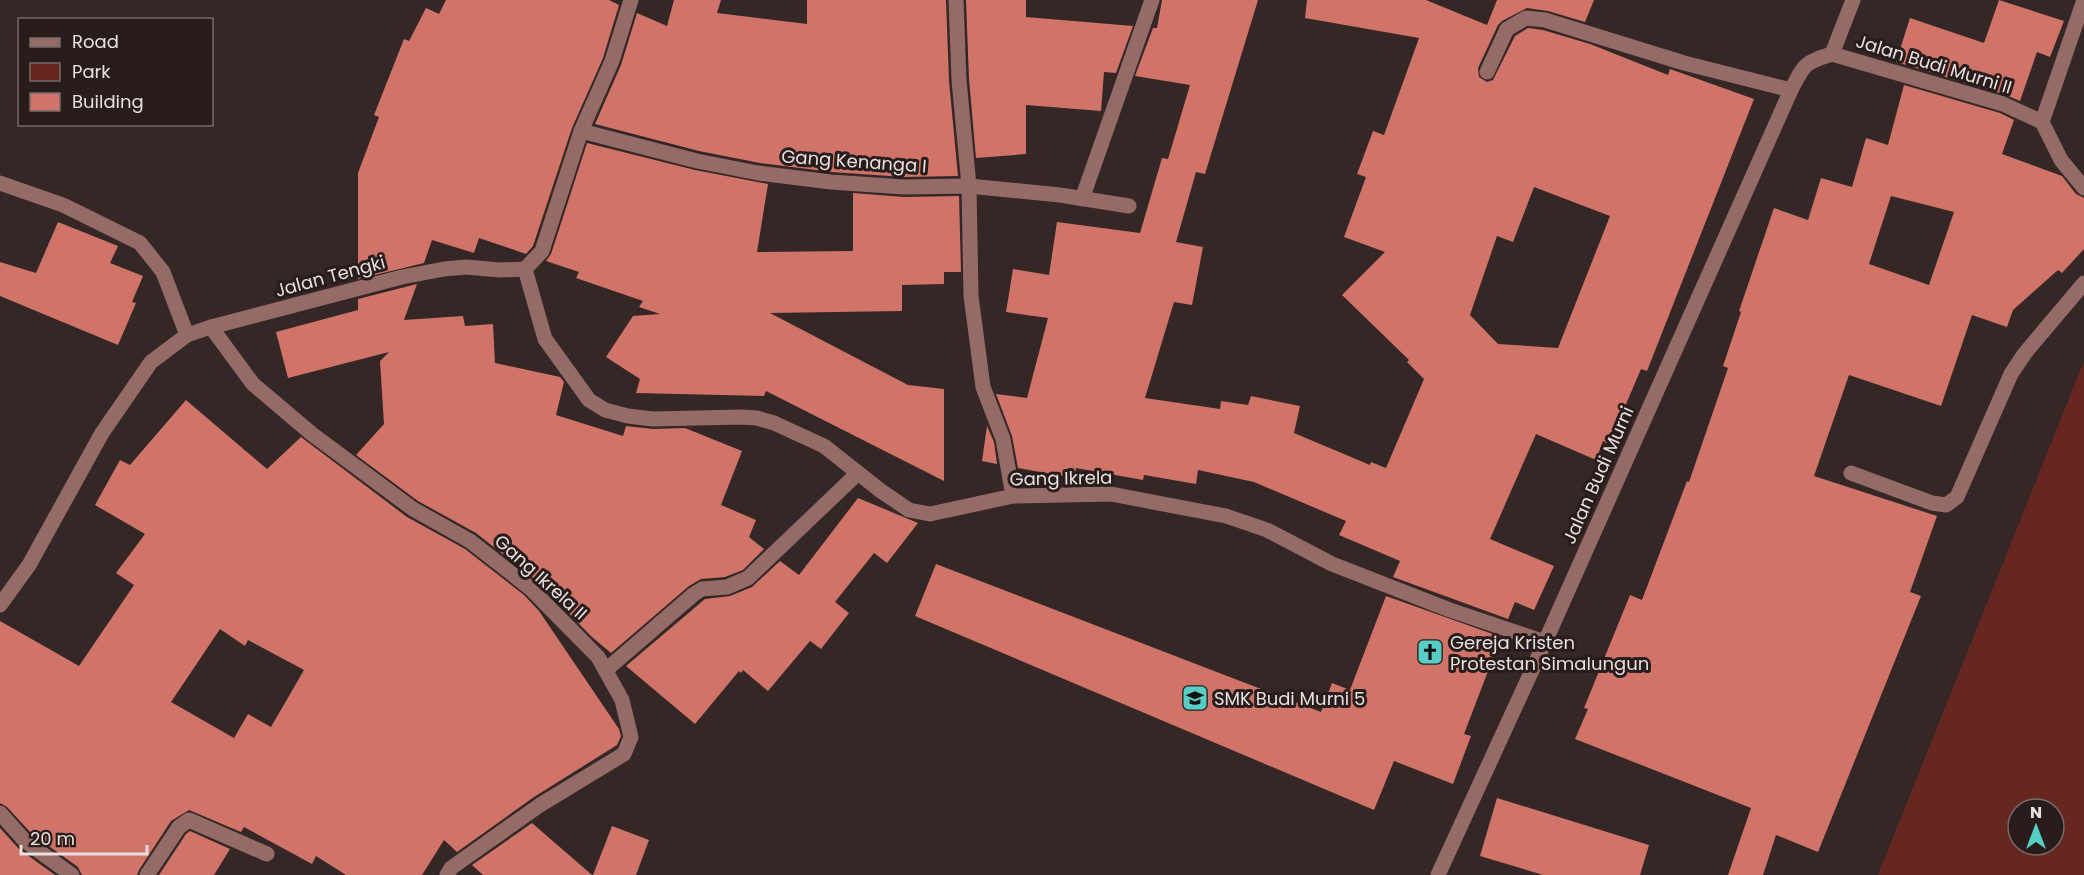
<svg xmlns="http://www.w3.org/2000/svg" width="2084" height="875" font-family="Poppins,sans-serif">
	<rect width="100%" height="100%" fill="#342725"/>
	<path fill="#672721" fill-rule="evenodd" d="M2084,361V875H1878ZM2018,809H2054V845H2018Z"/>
	<g fill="#d07469" fill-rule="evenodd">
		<polygon points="446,0 609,0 619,5 603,58 572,128 533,246 526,254 479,238 474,253 432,240 424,263 358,279 358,173 379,117 374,115 404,39 409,41 426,8 439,14"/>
		<polygon points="674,0 721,0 717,13 807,24 807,0 946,0 949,81 958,176 904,177 832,172 760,163 699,151 595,124 621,65 637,13 667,26"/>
		<polygon points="966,0 1026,0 1026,17 1133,26 1116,73 1104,72 1101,111 1026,105 1026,154 976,158 969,79"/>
		<path d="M1162,0H1258L1205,174L1196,172L1176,242L1203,247L1192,305L1174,302L1145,398L1220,409L1221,401L1248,405L1251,396L1300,406L1294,433L1370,465L1371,462L1386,468L1424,379L1407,362L1409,360L1342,295L1385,252L1344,237L1366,177L1357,174L1373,131L1384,135L1419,38L1305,18L1307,0H1426L1487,25L1497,0H1594L1585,22L1548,11L1527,8L1502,21L1498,25L1478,68L1479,77L1487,82L1493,80L1515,36L1528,28L1543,30L1590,44L1668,75L1670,69L1754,99L1647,371L1641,369L1609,444L1603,441L1596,460L1536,434L1490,539L1554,566L1534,610L1515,602L1508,619L1393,577L1400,561L1339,535L1346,521L1254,482L1198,470L1196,484L1144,475L1143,480L1076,468L1074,478L1018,468L1012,436L996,394L1027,398L1048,318L1006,312L1013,269L1049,275L1057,222L1140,233L1162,158L1168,159L1190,85L1135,76L1153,28H1157ZM1534,187L1610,216L1558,348L1498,344L1470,315L1497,236L1513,242Z"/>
		<polygon points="1999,0 2064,21 2050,57 2037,52 2020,101 2006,95 1896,62 1910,18 1984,43"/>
		<path d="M1904,85L2000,113L2014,120L2002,154L2062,176L2076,194L2084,198V249L2062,273L2058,270L2013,310L2007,327L1972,315L1941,406L1849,375L1814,476L1937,516L1910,592L1921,596L1818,852L1776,835L1763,875H1728L1751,808L1575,739L1588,709L1584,708L1630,595L1642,600L1687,481L1689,482L1728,368L1723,366L1741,312L1739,311L1774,208L1808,220L1821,178L1852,187L1866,138L1888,145ZM1891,196L1954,212L1929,285L1869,264Z"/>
		<polygon points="587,143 695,170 768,184 757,252 853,251 853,193 904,197 959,196 961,272 944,272 944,284 902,285 902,311 770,313 908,385 944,389 944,481 766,391 764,396 636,393 640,379 606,357 633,316 660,314 639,307 643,301 576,278 579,272 546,261 551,254"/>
		<polygon points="58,222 118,246 110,263 143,276 132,302 136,303 118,345 0,296 0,262 36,273"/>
		<polygon points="417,284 404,320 463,316 465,326 493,324 495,363 560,377 564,382 556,415 623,436 626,426 653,429 685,428 742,451 721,505 756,520 749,537 764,549 743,570 725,577 701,579 689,586 611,653 592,637 536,580 476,533 418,501 356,455 384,424 380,361 389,352 288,378 276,332 358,310 358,299"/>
		<path d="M186,400L267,469L301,437L407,517L465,549L524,595L539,611L619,729L621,736L617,745L534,797L457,852L444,840L422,875H346L316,856L312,864L244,827L241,832L189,810L171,821L139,870L137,875H82L78,867L32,834L7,807L0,803V621L79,666L134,585L116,573L145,534L95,505L120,460L130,465ZM220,629L245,646L248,640L304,670L271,727L248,714L234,738L171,702Z"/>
		<polygon points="987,426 994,442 997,464 982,461"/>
		<polygon points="858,498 918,523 887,563 874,553 835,602 849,613 821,649 810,641 768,691 743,670 741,673 739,671 695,724 626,666 705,599 730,596 752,587 780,561 799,575"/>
		<polygon points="936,564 1321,712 1332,683 1350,690 1386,596 1501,637 1464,734 1471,736 1453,784 1394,761 1374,810 915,616"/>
		<polygon points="1497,798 1649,845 1640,875 1543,875 1480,856"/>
		<polygon points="532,823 592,875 483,875 472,865"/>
		<polygon points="612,826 649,840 636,875 593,875"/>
		<polygon points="0,828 19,849 55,875 0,875"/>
		<polygon points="190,831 230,849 214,875 159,875 186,834"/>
	</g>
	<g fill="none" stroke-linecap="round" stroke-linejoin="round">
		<g stroke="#946b66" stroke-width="15">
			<polyline points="956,0 959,80 969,186 971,296 983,387 1003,439 1013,496"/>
			<polyline points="1832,54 1853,0"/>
			<polyline points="1487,72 1507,29 1526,18 1545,20 1684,63 1791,90"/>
			<polyline points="2042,122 2084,0"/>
			<polyline points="581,131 697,161 758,173 831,182 904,187 969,186 1060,195 1129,206"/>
			<polyline points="0,183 63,205 140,243 163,272 187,335"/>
			<polyline points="1082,199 1152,0"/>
			<polyline points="525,269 545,339 589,400 605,410 628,416 653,419 741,417 757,418 774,423 824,446 881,491 909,510 930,514 1013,496 1111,494 1226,516 1267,530 1332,564 1450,610 1545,642"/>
			<polyline points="211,327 253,384 312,434 413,509 470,541 530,588 598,657 622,700 631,737 624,754 540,805 451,868 447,875"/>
			<polyline points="1851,473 1932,503 1946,505 1957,497 2011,374 2025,353 2084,283"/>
			<polyline points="0,605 29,565 102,433 151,362 187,335 211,327 402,277 444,269 466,267 500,270 525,269 542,251 581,131 612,61 631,0"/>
			<polyline points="606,670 694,594 702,589 727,587 748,578 858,473"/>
			<polyline points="0,813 25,841 72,875"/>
			<polyline points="147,875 179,827 189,820 267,854"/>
			<path d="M1438,875L1545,642L1791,90C1805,63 1804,63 1832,54L2003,104L2042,122L2061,160L2084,188"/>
		</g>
	</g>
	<defs>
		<g id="church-square" transform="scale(1.35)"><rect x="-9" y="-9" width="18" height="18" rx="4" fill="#56cec3" stroke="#291d1b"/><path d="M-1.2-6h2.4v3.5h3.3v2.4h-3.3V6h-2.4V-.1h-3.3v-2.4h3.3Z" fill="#111"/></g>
		<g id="school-square" transform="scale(1.35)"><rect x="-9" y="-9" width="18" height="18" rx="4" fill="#56cec3" stroke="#291d1b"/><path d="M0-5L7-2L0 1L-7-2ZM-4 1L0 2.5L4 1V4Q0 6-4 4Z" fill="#111"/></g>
	</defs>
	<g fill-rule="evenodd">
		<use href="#church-square" x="1430" y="652"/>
		<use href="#school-square" x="1195" y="698"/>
	</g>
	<g text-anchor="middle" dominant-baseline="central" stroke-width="6" stroke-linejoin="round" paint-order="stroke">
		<g font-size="18" fill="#e9e0de" stroke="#291d1b">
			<text transform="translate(1934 64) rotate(17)">Jalan Budi Murni II</text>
			<text transform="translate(854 161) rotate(4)">Gang Kenanga I</text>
			<text transform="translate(330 276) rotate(-15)">Jalan Tengki</text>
			<text transform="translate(1598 475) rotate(-66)">Jalan Budi Murni</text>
			<text transform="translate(1061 478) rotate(-1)">Gang Ikrela</text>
			<text transform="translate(541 577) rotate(42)">Gang Ikrela II</text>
		</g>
		<g font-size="18" fill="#e9e0de" stroke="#291d1b" text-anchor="start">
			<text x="1450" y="642">Gereja Kristen<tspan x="1450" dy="21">Protestan Simalungun</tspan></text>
			<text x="1214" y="698">SMK Budi Murni 5</text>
		</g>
	</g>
	<rect x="18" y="18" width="195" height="108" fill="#291d1b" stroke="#766b69" stroke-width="1.5"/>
	<rect x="30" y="38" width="30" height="9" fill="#946b66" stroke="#766b69" stroke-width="1.5"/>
	<text x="72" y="48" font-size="18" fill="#e9e0de">Road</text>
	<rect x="30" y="63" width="30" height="18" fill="#672721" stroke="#766b69" stroke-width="1.5"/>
	<text x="72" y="78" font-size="18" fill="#e9e0de">Park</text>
	<rect x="30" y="93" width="30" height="18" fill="#d07469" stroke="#766b69" stroke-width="1.5"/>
	<text x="72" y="108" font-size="18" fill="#e9e0de">Building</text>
	<g transform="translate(2036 827)"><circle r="28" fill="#291d1b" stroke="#766b69" stroke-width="1.5"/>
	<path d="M0-4.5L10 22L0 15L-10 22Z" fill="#56cec3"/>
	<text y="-9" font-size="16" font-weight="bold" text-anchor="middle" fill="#e9e0de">N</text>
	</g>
	<path d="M21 845v9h126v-9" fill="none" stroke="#e9e0de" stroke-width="3"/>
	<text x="30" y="845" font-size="18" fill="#e9e0de" stroke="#291d1b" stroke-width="4.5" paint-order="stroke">20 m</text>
</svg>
